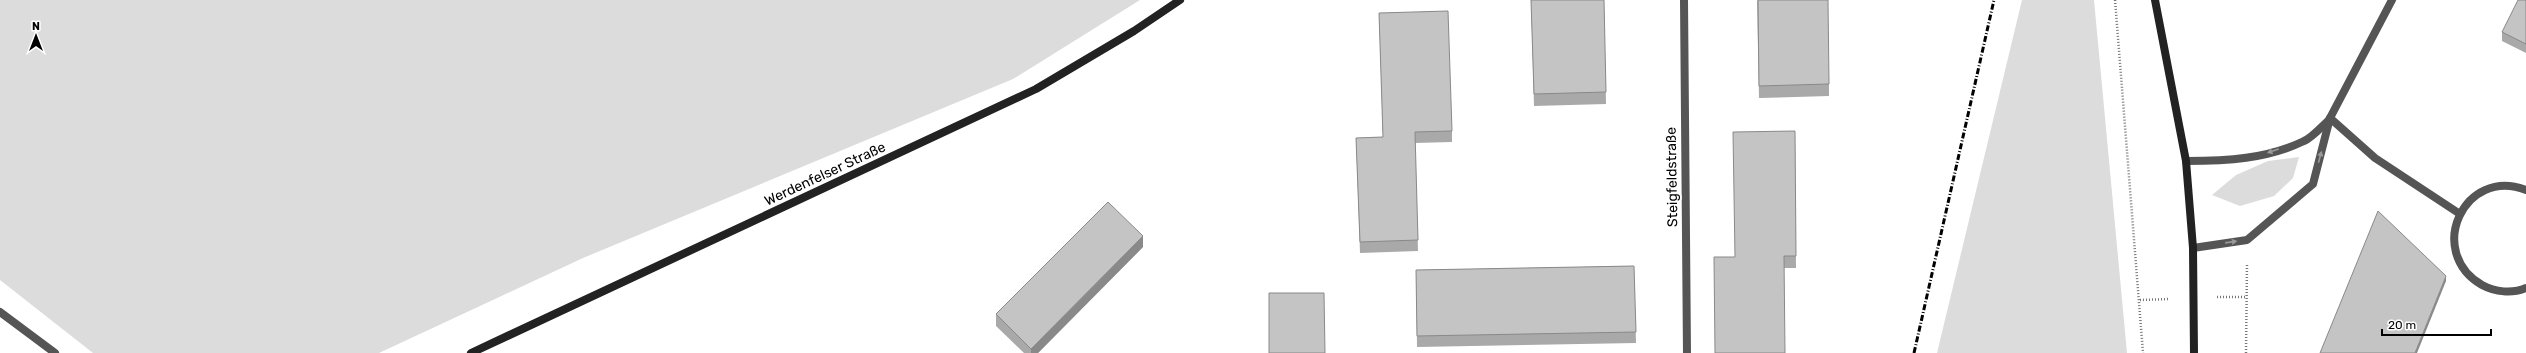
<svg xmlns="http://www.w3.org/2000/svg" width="2526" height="353" font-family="Rubik,sans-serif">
	<rect width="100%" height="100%" fill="#fff"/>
	<g fill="#dcdcdc">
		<polygon points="0,0 1140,0 1013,79 583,258 379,353 93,353 0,280"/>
		<polygon points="2022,0 2094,0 2127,353 1937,353"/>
		<polygon points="2299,157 2293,178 2274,196 2240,206 2212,195 2236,175 2268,161"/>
	</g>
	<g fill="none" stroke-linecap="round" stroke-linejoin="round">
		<g stroke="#777" stroke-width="2.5" stroke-dasharray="1 2" stroke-linecap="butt">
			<polyline points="2115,0 2143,353"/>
			<polyline points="2217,297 2247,297"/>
			<polyline points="2140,300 2170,299"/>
			<polyline points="2246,353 2247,264"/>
		</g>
		<g stroke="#555" stroke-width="8">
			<polyline points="2330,118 2375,158 2460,214"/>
			<path d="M2526,190C2464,166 2425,252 2482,285C2495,292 2512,294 2526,288"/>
		</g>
		<g stroke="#555" stroke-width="8">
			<polyline points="1684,0 1687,353"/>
			<path d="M2186,161C2226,161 2267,159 2304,141C2313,137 2322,126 2330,119"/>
			<polyline points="2193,248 2247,240 2313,184 2330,118 2392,0"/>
			<polyline points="0,312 55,353"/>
		</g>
		<g stroke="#222" stroke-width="8">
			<polyline points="2155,0 2186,161 2193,248 2194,353"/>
			<polyline points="471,353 1036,89 1134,31 1180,0"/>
		</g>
		<polyline stroke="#000" stroke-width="3" stroke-dasharray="6 2 1 2" stroke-linecap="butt" points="1914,353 1994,0"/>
	</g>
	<g fill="#a9a9a9">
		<polygon points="1531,0 1604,0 1606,104 1534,106"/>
		<polygon points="1757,0 1829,84 1829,96 1759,98"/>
		<polygon points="2526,0 2526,53 2502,41 2502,32"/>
		<polygon points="1379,13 1452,131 1452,142 1415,143 1418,251 1360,253 1356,138 1383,137"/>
		<polygon points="1795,131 1796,268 1784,268 1735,257"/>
		<polygon points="1143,247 1038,353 1024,353 996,326 996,314"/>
		<polygon points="1634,266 1636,343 1417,347 1416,270"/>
	</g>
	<g fill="#898989">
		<polygon points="1143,236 1143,247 1038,353 1031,353 1031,349"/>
		<polygon points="2446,276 2446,281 2417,353 2415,353"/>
	</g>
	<g fill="#c4c4c4" stroke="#898989">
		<polygon points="1531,0 1604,0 1606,92 1534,94"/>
		<polygon points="1758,0 1828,0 1829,84 1759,86"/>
		<polygon points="2518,0 2526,0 2526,44 2502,32"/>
		<polygon points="1448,11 1452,131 1415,132 1418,240 1360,242 1356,138 1383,137 1379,13"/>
		<polygon points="1795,131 1796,256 1784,256 1785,353 1715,353 1714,257 1735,257 1733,132"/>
		<polygon points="1108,202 1143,236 1031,349 996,314"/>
		<polygon points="2378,211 2446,276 2415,353 2320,353"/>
		<polygon points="1634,266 1636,332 1417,336 1416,270"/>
		<polygon points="1269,293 1324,293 1325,353 1269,353"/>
	</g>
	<defs><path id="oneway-solid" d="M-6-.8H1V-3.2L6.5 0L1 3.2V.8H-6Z"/></defs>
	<g fill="#999">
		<use href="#oneway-solid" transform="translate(2273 151) rotate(161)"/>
		<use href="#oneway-solid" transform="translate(2320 157) rotate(-75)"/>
		<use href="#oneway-solid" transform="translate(2231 242) rotate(-8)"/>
	</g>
	<g text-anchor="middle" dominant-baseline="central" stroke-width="3.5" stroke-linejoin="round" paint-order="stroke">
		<g font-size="14" fill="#000" stroke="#fff">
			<text transform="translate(825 174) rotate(-25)">Werdenfelser Straße</text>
			<text transform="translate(1672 177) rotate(-91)">Steigfeldstraße</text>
		</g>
	</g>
	<g transform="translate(36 36)" stroke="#ffffff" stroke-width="3" paint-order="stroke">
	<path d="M0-3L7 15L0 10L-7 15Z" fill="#000000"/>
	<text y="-6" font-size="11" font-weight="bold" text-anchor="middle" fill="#000000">N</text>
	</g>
	<path d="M2382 329v6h109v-6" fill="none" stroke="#000000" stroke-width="2"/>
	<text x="2388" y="329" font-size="12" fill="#000000" stroke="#ffffff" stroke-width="3" paint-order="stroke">20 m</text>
</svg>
